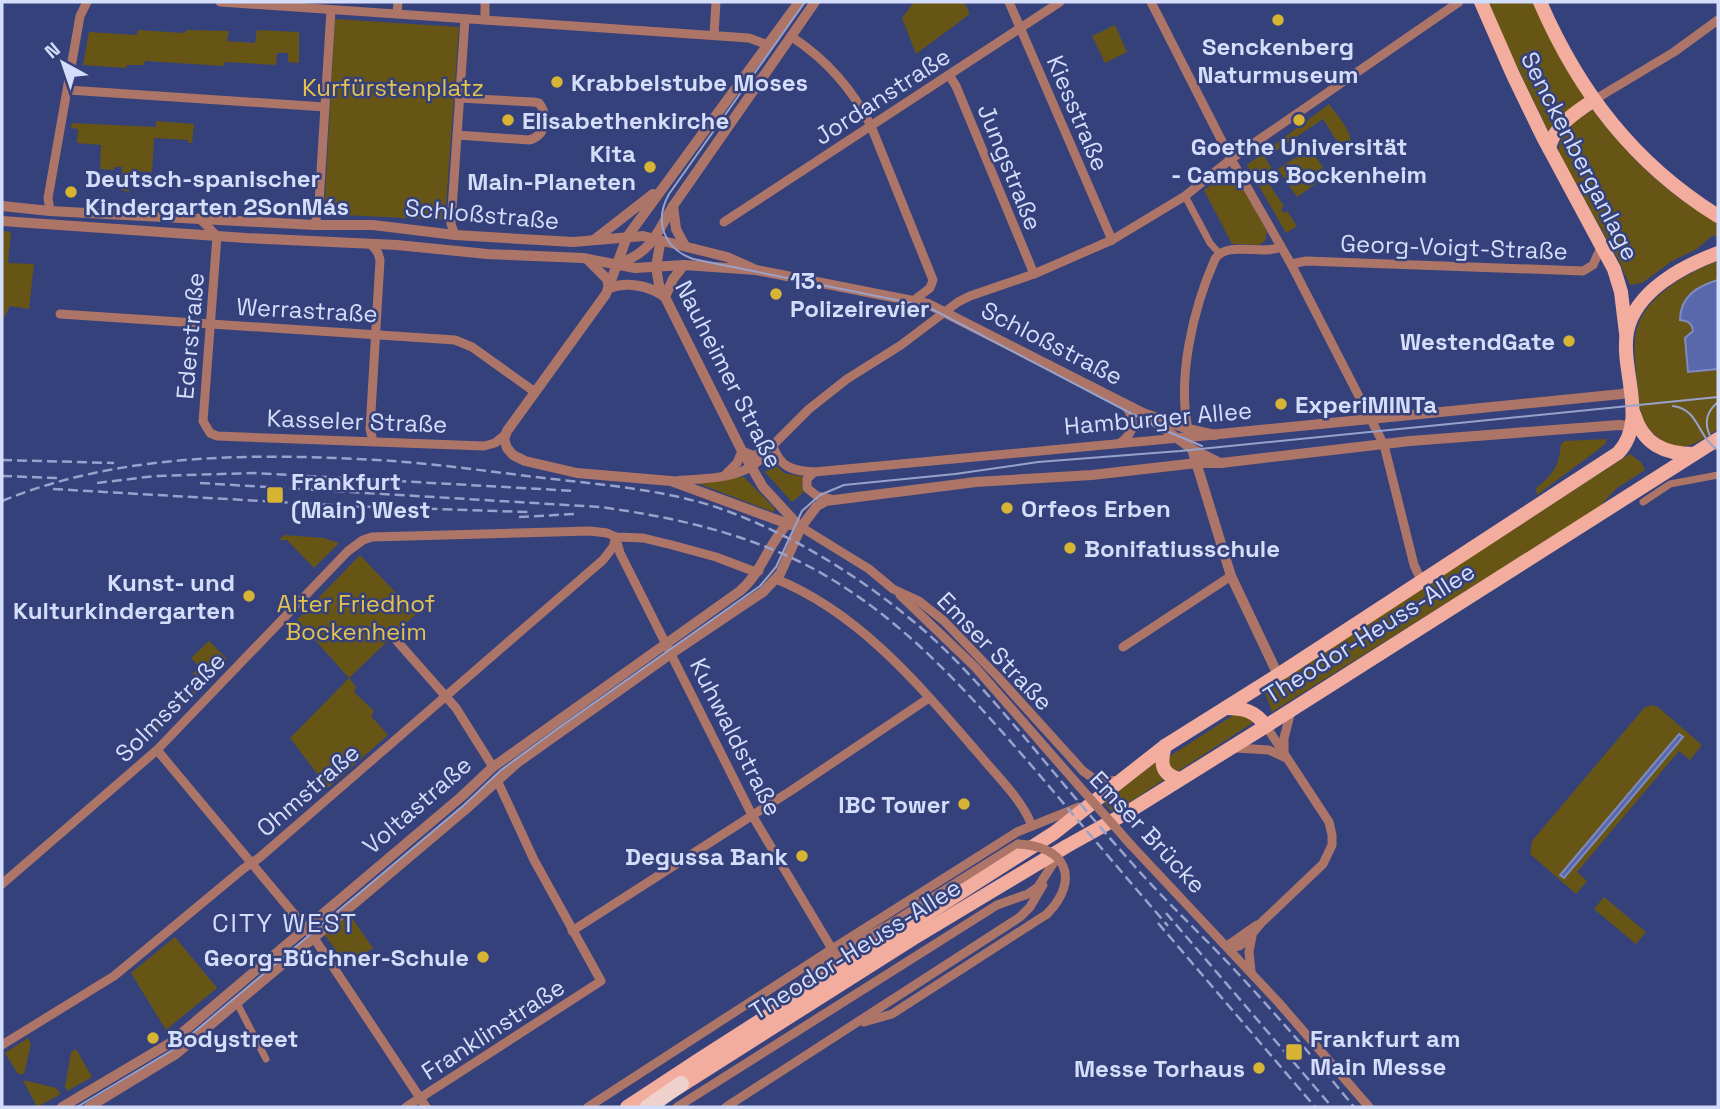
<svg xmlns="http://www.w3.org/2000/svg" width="1720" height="1109" font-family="'Space Grotesk',sans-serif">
	<rect width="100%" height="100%" fill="#35417b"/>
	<g fill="#675516">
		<polygon points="914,2 964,2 970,14 916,54 902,18"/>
		<polygon points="1486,2 1534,2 1585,98 1548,131"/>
		<polygon points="335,19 459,27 445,220 324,214"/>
		<polygon points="1115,25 1127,52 1105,63 1092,36"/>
		<polygon points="138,30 184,33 187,30 229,31 227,41 255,43 257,30 299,32 299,63 288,62 288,53 277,53 276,65 225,62 224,66 145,61 144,65 127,65 126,68 83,65 89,32 137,35"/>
		<path d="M1329,104C1340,119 1358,137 1349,155L1345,154L1323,119L1265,158L1278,178L1269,184L1284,206L1281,209L1284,213L1287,211L1297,226L1286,233L1247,165Z"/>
		<path d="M1593,110C1626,155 1669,196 1718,223V238L1713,235L1697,249L1672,261L1642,283L1630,285L1617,257L1559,154C1556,134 1577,119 1593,110Z"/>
		<polygon points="156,121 194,124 192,143 188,143 188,140 154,138 152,172 131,171 129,192 121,190 122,167 114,167 114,170 100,169 101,145 77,143 78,129 71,128 72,123 156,127"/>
		<polygon points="1310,148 1328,175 1297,197 1278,169"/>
		<polygon points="1227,174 1237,177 1267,232 1265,241 1259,245 1232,244 1204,190"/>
		<polygon points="2,231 11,232 8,263 34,264 29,309 10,306 2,321"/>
		<path d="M1718,261V429C1709,435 1700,442 1690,445C1679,449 1670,447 1661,440C1637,422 1640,407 1637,379C1635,358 1631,336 1642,316C1658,289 1690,272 1718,261Z"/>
		<path d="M1607,439L1605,444L1599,449L1537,495L1536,488C1554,474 1559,465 1561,444L1565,441Z"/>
		<polygon points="1630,454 1641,462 1645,470 1617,488 1597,509 1272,712 1264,690"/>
		<polygon points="775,464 784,473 804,477 802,483 803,493 792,502 765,472"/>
		<polygon points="744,477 775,509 773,512 694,482"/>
		<polygon points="284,535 324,538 339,543 314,568 287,540 279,540"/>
		<polygon points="360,555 416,614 349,678 356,687 354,692 374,711 371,716 388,735 328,788 290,738 349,678 297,620"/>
		<polygon points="209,641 227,659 156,734 148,728 201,683 193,673 200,667 191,658"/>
		<polygon points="1651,705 1658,707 1702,745 1690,760 1679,751 1577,872 1587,881 1576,894 1530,854 1532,841 1644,708"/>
		<polygon points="1242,713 1254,722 1180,770 1176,771 1170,768 1168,762 1170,756 1235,714"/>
		<polygon points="1158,760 1165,779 1113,813 1104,803"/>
		<polygon points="1604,897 1646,932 1636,944 1594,909"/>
		<polygon points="350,915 373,948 347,966 324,934"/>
		<polygon points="175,937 217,988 166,1030 131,973"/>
		<polygon points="28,1038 31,1044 24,1074 18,1074 5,1053"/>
		<polygon points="76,1049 92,1077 67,1091 65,1087 71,1052"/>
		<polygon points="23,1080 56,1088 61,1094 37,1107"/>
	</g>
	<g fill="#5968ab" stroke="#7e8bc2" stroke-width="2">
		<path d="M1718,280V369L1688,372L1685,338L1693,331C1692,323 1688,321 1680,320C1680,296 1698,286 1718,280Z"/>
		<polygon points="1679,734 1683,737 1564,878 1560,875"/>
	</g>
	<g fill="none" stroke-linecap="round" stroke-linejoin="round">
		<g stroke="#ad7468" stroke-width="7">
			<polyline points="1185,196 1210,243 1219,253"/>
			<polyline points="1643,502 1670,484 1718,475"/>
			<polyline points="237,1003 266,1059"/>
		</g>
		<g stroke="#ad7468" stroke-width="9">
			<polyline points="220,2 749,38 768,45"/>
			<polyline points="1009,2 1112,240"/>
			<polyline points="1151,2 1231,159 1291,264 1384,445 1414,565 1422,582"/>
			<polyline points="397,14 398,2"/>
			<polyline points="485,20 485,2"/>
			<polyline points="714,35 716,2"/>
			<path d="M792,37C827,60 852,88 871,126L933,280L930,288L913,301"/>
			<polyline points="949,75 956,86 1034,274"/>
			<polyline points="68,90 325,107"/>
			<polyline points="1594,100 1674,52 1718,20"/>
			<path d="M457,135L529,140C546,136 549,116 539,103L533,102L459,98"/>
			<polyline points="50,211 48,198 80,16 87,2"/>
			<polyline points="199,218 217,236 203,421 210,433 217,436 484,446 495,443 506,434"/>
			<polyline points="724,222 1060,2"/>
			<polyline points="315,225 319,203 331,10"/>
			<polyline points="455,235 451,224 465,19"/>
			<polyline points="371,244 378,253 380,260 370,429 373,441"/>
			<polyline points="1291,264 1306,261 1583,271 1593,265 1602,245"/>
			<polyline points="60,314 455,340 472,347 535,392"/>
			<path d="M1189,434C1176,380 1193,309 1215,259C1227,240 1261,256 1281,247"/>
			<path d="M1120,443C1136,432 1135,420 1125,404"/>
			<path d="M773,446C780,467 792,471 814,472L1179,438"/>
			<polyline points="814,472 807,479 807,488 817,496 830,499"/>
			<polyline points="724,476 737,463 742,451 754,456 774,444 809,409 847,379 901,345 958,302 970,296 1034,274 1112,240 1185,196 1231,159 1459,2"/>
			<path d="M673,481C711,477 746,482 771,448"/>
			<polyline points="801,527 869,569 893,589 919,601 944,621 997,676 1083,771 1094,779 1119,781"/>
			<polyline points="616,539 620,553 752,815 832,949"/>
			<path d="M776,579C860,613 920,686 978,753C996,775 1022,799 1032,826"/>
			<polyline points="900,595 975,667 1079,786"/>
			<polyline points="396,640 456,708 493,767"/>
			<polyline points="1123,647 1231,576"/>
			<polyline points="1236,748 1269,750 1286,758"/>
			<polyline points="157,750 314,938 426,1107"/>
			<polyline points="1284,752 1284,738 1291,711"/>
			<polyline points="1131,845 1279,1003 1369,1107"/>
			<polyline points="2,884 157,750 348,551 363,540 372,537 590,531 607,533 616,537 643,538 672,545 716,557 753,571 759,571"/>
			<polyline points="572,931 792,790 929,698"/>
			<polyline points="1227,946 1257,925"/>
			<polyline points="1228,948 1239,946 1246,941 1261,923 1323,864 1332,845 1332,835 1329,822 1266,726"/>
			<polyline points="812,968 887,926 1018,844"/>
			<polyline points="1251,971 1249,952 1252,936"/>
			<polyline points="820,975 854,950"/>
			<polyline points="864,1022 892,1014 1047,914"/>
			<polyline points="2,1045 114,976 243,869 259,858 603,560 613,547 616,537"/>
			<polyline points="406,1107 601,981 534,860 497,780"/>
			<polyline points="588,1107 832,949 1017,832 1079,807"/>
			<polyline points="677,1107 997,905 1028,894 1038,887 1059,854"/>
			<polyline points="726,1107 1020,917 1030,907 1043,885"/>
		</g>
		<g stroke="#ad7468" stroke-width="10">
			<polyline points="2,206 50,211 315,225 373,225 455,235 573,242 643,236 727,257 754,269"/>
			<polyline points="673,206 676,229 685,246"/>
			<polyline points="2,221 246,238 397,245 487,254 583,258 635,268 684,265 756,270 928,304 1143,413 1188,429 1215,435"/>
			<polyline points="655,238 660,244 656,267 659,285 742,451 763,487 799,526"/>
			<polyline points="594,240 653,194"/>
			<polyline points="589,261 607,279 609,288"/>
			<path d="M617,264C651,253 656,235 673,206L815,2"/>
			<path d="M609,288C627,281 650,286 665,297L673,279L684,265"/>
			<polyline points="1155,422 1192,449 1218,462"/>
			<polyline points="1179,438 1622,394 1631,390"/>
			<polyline points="1192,449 1231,576 1278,675"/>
			<polyline points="791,525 671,481 577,473 525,461 513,455 507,448 504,439 507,431 606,294 627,237 799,2"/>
			<path d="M62,1107L170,1043L461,797L493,767L740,591C762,572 768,545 787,524"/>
			<polyline points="89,1107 176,1054 466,809 517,763 672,653 763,592 780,574 801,527 817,506 826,501 976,482 1092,475 1197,463 1221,463 1410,441 1619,425 1637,427"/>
		</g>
		<g stroke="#f3ad9e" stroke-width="14">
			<polyline points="1481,2 1513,75 1543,137 1614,269 1621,292 1626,333"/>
			<path d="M1540,2C1579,92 1634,164 1718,216"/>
			<path d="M1549,148C1554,126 1576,112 1594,100"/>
			<path d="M1634,414C1643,444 1664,454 1694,454"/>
			<path d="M1226,708C1244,708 1255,711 1266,726"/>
			<path d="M1165,746C1160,763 1161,775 1180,779"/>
			<polyline points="674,1090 912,939 1067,846 1128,812 1266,726 1718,439"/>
			<path d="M627,1107L700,1059L1054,833L1165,746L1278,675L1618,453C1649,421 1620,370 1627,332C1635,291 1683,266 1718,253"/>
		</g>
		<polyline stroke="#eed1cb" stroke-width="16" points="648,1107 681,1084"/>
		<g stroke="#98a2ca" stroke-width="2">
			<path d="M805,2L669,194C654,221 663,248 693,259L926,306L1157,427L1202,446"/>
			<path d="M1673,406C1699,409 1698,438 1718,450"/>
			<path d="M1710,436C1704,423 1707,411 1718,402"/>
			<polyline points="77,1107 174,1049 464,805 501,770 557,729 760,586 776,567 802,511 820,495 844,485 955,474 1038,462 1180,451 1718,397"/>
		</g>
		<g stroke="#98a2ca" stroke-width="2.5" stroke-dasharray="10 5" stroke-linecap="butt">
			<polyline points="2,460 114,463"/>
			<polyline points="2,476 57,478"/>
			<polyline points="97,483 155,476 254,473 576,491"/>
			<path d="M200,483L600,507C673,517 746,533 812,568C902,617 965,689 1031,765C1077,819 1122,873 1168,926"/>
			<polyline points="53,489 348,506 528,512"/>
			<path d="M2,501C124,451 263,453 393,461C446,465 500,473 553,479C614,486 677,491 735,514C804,541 871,584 927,633C963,665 995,703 1026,739C1061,781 1095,822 1131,862C1163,899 1199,932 1232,967C1274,1012 1315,1059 1354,1107"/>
			<polyline points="519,517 575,514"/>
			<polyline points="1166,913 1332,1107"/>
			<polyline points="1158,923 1315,1107"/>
		</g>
		<g stroke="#ad7468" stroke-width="9">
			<polyline points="1079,786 1131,845"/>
			<path d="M1018,844C1066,846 1081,879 1047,914"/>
		</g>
	</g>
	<g fill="#d8b434" stroke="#35417b" stroke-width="2.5">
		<circle cx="1278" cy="20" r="7"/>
		<circle cx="557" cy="82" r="7"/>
		<circle cx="508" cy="120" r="7"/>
		<circle cx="1299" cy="120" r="7"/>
		<circle cx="650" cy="167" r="7"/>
		<circle cx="71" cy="192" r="7"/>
		<circle cx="776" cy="294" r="7"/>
		<circle cx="1569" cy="341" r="7"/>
		<circle cx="1281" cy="404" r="7"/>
		<rect x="266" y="486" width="18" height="18" rx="3.5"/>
		<circle cx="1007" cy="508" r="7"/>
		<circle cx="1070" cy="548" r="7"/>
		<circle cx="249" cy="596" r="7"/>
		<circle cx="964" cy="804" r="7"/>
		<circle cx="802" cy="856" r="7"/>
		<circle cx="483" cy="957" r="7"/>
		<circle cx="153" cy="1038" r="7"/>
		<rect x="1285" y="1043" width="18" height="18" rx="3.5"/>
		<circle cx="1259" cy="1068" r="7"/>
	</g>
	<g text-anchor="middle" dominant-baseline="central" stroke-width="5" stroke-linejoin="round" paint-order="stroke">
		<g font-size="24" font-weight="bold" fill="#d4ddf9" stroke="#35417b" text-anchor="start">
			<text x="1278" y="46" text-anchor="middle">Senckenberg<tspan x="1278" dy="28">Naturmuseum</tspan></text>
			<text x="571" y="82">Krabbelstube Moses</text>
			<text x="522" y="120">Elisabethenkirche</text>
			<text x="1299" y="146" text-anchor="middle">Goethe Universität<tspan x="1299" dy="28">- Campus Bockenheim</tspan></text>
			<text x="636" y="153" text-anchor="end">Kita<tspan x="636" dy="28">Main-Planeten</tspan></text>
			<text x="85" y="178">Deutsch-spanischer<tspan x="85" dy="28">Kindergarten 2SonMás</tspan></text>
			<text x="790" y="280">13.<tspan x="790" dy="28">Polizeirevier</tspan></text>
			<text x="1555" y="341" text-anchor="end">WestendGate</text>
			<text x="1295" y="404">ExperiMINTa</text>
			<text x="291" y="481">Frankfurt<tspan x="291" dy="28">(Main) West</tspan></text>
			<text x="1021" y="508">Orfeos Erben</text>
			<text x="1084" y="548">Bonifatiusschule</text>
			<text x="235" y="582" text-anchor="end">Kunst- und<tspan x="235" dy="28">Kulturkindergarten</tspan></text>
			<text x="950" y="804" text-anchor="end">IBC Tower</text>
			<text x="788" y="856" text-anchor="end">Degussa Bank</text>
			<text x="469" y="957" text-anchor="end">Georg-Büchner-Schule</text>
			<text x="167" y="1038">Bodystreet</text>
			<text x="1310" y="1038">Frankfurt am<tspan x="1310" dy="28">Main Messe</tspan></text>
			<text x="1245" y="1068" text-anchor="end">Messe Torhaus</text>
		</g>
		<g font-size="24" fill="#e4c250" stroke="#35417b">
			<text x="393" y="87">Kurfürstenplatz</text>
			<text x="356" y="603">Alter Friedhof<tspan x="356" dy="28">Bockenheim</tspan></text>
		</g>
		<g font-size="24" fill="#d4ddf9" stroke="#35417b">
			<text transform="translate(882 96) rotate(-33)">Jordanstraße</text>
			<text transform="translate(1078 113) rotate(67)">Kiesstraße</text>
			<text transform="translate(1580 156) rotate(63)">Senckenberganlage</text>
			<text transform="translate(1010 167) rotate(68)">Jungstraße</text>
			<text transform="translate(482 214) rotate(5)">Schloßstraße</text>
			<text transform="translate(1454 247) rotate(2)">Georg-Voigt-Straße</text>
			<text transform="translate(307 310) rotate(3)">Werrastraße</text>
			<text transform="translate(190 336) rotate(-85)">Ederstraße</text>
			<text transform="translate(1052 343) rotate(27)">Schloßstraße</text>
			<text transform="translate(729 374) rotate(63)">Nauheimer Straße</text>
			<text transform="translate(1158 418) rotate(-5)">Hamburger Allee</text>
			<text transform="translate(357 421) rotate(2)">Kasseler Straße</text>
			<text transform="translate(1369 633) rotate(-32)">Theodor-Heuss-Allee</text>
			<text transform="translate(995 651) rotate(46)">Emser Straße</text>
			<text transform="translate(170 707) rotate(-45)">Solmsstraße</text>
			<text transform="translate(736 737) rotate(63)">Kuhwaldstraße</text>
			<text transform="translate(308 790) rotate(-41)">Ohmstraße</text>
			<text transform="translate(417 805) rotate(-41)">Voltastraße</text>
			<text transform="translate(1148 832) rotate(47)">Emser Brücke</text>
			<text transform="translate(855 949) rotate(-32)">Theodor-Heuss-Allee</text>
			<text transform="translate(493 1029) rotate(-33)">Franklinstraße</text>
		</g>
		<g font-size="26" letter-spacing="2" fill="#d4ddf9" stroke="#35417b">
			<text x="285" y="923">CITY WEST</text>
		</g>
	</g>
	<rect width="1720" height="1109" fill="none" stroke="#d4ddf9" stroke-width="7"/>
	<g transform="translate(63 63) rotate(320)" stroke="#35417b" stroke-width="5" paint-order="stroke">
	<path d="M0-5L12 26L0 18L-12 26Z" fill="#d4ddf9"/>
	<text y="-10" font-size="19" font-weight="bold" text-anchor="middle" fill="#d4ddf9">N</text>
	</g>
</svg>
